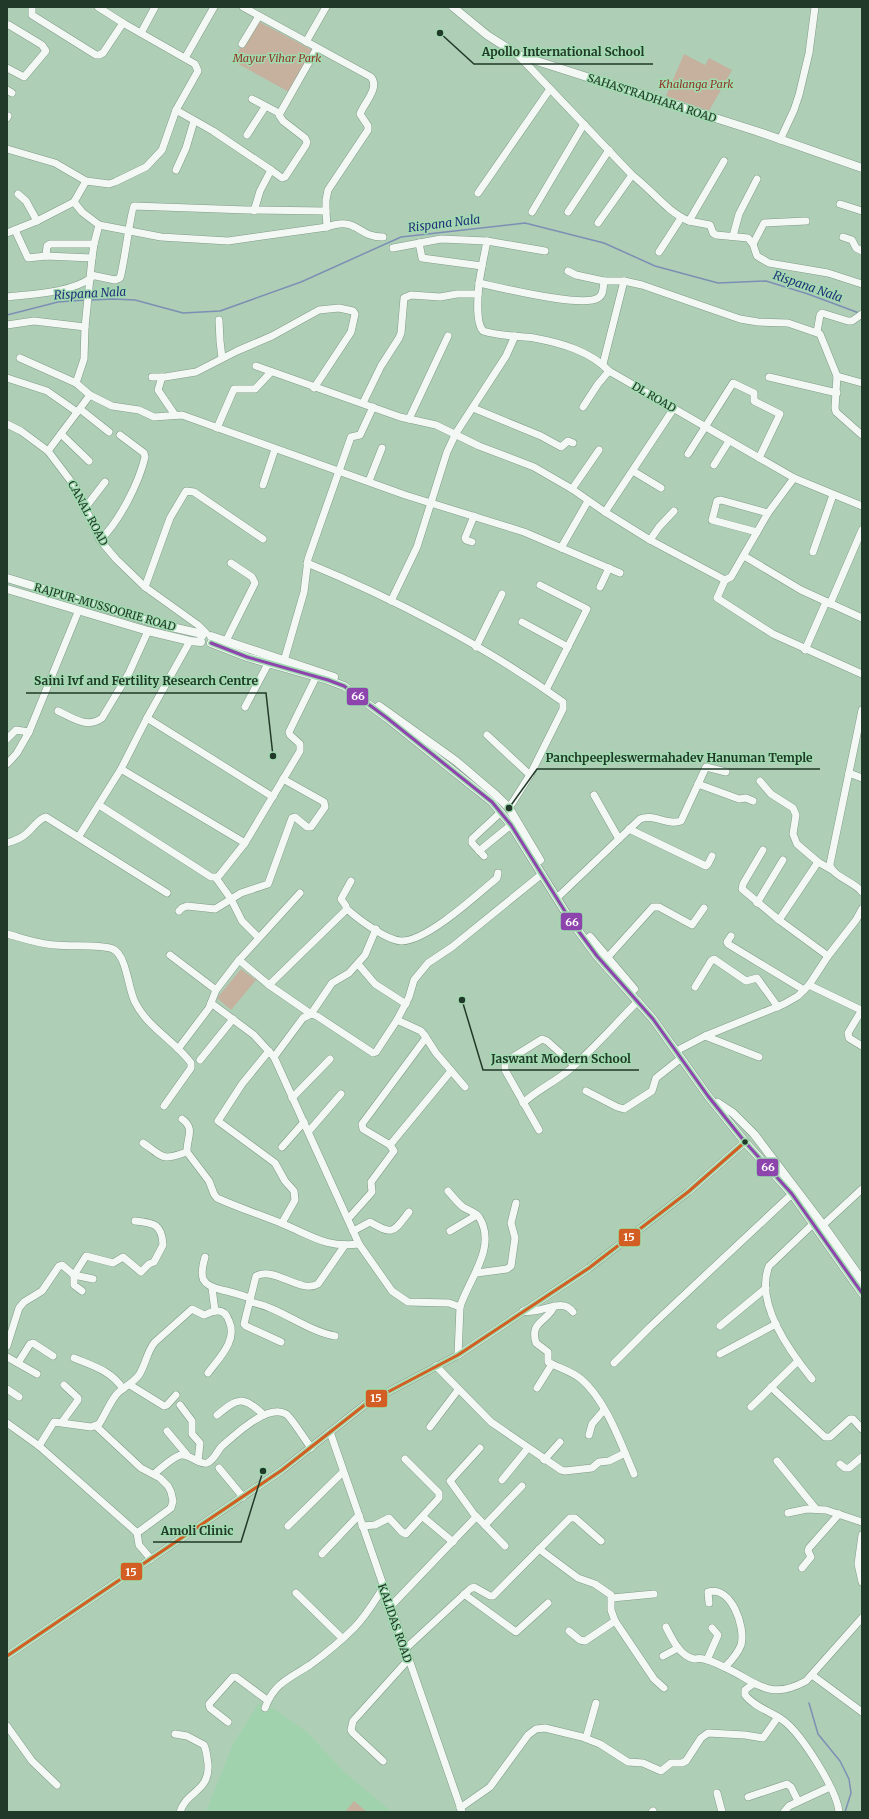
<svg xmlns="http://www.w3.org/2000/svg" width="869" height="1819" font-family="Merriweather,serif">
	<rect width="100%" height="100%" fill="#aeceb6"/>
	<polygon fill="#a0d3ad" points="259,1703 265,1708 274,1709 307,1732 344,1772 392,1812 206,1812 233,1744"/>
	<g fill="#c6b19f">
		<polygon points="256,20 312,50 289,92 233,61"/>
		<polygon points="684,54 705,65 709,58 732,70 709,111 666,96"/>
		<polygon points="241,969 256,980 231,1010 217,998"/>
		<polygon points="354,1801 367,1812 345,1812"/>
	</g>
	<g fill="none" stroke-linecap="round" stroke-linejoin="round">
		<g stroke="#7c90b4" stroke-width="1.5">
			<polyline points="91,300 113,299 135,300 183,313 220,311 301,282 401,237 525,223 604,243 655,266 718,283 766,281 808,294 859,313"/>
			<polyline points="7,315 58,302 85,300"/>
			<polyline points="809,1703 818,1734 840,1761 849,1779 851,1793 845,1812"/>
		</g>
		<g stroke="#819b88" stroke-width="8">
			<g id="minor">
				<polyline points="98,7 123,23"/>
				<path d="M243,7L371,77C380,88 364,103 360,114L368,126V130L328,190L326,200V211"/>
				<polyline points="141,33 155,7"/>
				<polyline points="306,42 326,7"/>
				<polyline points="242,44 259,16"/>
				<path d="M518,55L632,175C651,189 667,212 689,221L724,161"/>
				<polyline points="185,58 214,7"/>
				<polyline points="7,68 24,77 46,51 42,45 9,25"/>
				<polyline points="7,90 12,93"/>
				<polyline points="252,99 279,113"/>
				<polyline points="176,110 213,131 271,170 260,191 254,211"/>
				<polyline points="7,118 8,116"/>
				<polyline points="247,135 265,107"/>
				<polyline points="780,140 794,110 799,95 809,53 815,7"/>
				<polyline points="7,149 55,163 86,181 109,184 115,182 146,167 162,150 176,110 198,71 195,64 123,23 103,53 99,55 96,55 32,15 32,7"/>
				<polyline points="176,170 186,148 194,121"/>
				<polyline points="271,170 282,178 285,177 306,145 307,142 305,138 283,121 279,115 317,48"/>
				<path d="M86,181L74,202L82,212L99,225L161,237L228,241L327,227L326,211L247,210L134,206C131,209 124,266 120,278L115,280L91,275"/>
				<polyline points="478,193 550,89"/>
				<polyline points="18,194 26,201 37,221 74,202"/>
				<polyline points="840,204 862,211"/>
				<polyline points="532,212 584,124"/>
				<polyline points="568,212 609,150"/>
				<polyline points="689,221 710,225 713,233 716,235 748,238 753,244 757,256 769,263 828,273 862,284"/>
				<polyline points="598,223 632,175"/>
				<polyline points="99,225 94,244 92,258 85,327 84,359 76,383 90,395 112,406 139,410 154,417 182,415 405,495 524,532 620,573"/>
				<path d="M327,227C359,216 356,237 383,237"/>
				<polyline points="15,230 28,258 46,256 92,258"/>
				<polyline points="7,233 37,221"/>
				<polyline points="733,236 739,214 757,179"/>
				<polyline points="843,237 852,240 856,248 862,251"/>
				<polyline points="487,241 545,251"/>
				<path d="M419,243L422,258L482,266L479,283C502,288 582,308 598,298C604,295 603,287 604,281H624L642,285L740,319L758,322L788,323L820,334L837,376L835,408L836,412L862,435"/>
				<polyline points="753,244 764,223 806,221"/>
				<polyline points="393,248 441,239 487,241 482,266"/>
				<polyline points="659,252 681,218"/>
				<polyline points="46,256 47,246 50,244 94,244"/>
				<polyline points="568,271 576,275 604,281"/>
				<path d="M479,283C478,295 475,322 483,331C499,336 517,336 534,338C561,343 590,351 609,371L794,478L862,506"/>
				<path d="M7,297C32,294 70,293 91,278"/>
				<polyline points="219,320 220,341 222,358"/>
				<polyline points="7,325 34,321 85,327"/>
				<polyline points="817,332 820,315 822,313 848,321 852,321 862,314"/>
				<polyline points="20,358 76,383"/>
				<polyline points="603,364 624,281"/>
				<polyline points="256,366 400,417 436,425 479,446 534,467 572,489 605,512 650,540 725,580 731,577 768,513 794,478"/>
				<polyline points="837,376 862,383"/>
				<polyline points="152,377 165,377 196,372 237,351 272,336 319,310 339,308 353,311 355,314 351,332 314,388"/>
				<polyline points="162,377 158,390 175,415"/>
				<polyline points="769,377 837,393"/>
				<polyline points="7,378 47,391 77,412"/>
				<polyline points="363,403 381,366 399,338 401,333 404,298 411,295 440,297 457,294 478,294"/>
				<polyline points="583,407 598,384 609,371"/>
				<polyline points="473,408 541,436 561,447 568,441 573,443"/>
				<polyline points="80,409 109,432"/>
				<polyline points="409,419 448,336"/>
				<polyline points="7,424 21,431 48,451 76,488 100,540 116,559 145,587 198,625 206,633"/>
				<polyline points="217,428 234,389 255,389 271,372"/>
				<polyline points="61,434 89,461"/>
				<polyline points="48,451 90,395"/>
				<polyline points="688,454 733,383 754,393 754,401 780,414 759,458"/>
				<polyline points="714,465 729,441"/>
				<polyline points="633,471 661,488"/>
				<polyline points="369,481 382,448"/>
				<polyline points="263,485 275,449"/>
				<polyline points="572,489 599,450"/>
				<polyline points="85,508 105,482"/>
				<polyline points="605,512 674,408"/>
				<polyline points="757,532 712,520 717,501 721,500 768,513"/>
				<path d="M100,540C119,522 139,483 145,457L144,453L120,435"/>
				<polyline points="650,540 659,527 674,511"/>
				<polyline points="472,542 466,540 465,538 474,516"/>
				<polyline points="561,548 588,501"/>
				<polyline points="813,552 833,495"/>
				<polyline points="744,556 801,590 862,618"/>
				<path d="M307,563C393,598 487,647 563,702V709L530,775L509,808"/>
				<polyline points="725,580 717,598 773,634 862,674"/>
				<polyline points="540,585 587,609 546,690"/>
				<polyline points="145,587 170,518 186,491 194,492 263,539"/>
				<polyline points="600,587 609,568"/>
				<polyline points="391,601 417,547 447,452 456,433 506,356 515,336"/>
				<polyline points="830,604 862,530"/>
				<polyline points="522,622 568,647"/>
				<polyline points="226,641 255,583 252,577 231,563"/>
				<polyline points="476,647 502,594"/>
				<polyline points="805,650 826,602"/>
				<polyline points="284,661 304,592 308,559 351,437 360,435 373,407"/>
				<polyline points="245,707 268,664"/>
				<path d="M862,710L830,864C831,876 855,882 862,892"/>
				<path d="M58,711C73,718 87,729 102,718L129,673L148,631"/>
				<polyline points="147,718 273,797"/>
				<polyline points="487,735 530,775"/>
				<polyline points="7,739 16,730 29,732"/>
				<polyline points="7,764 17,753 29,732 78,612"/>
				<polyline points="121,769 245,843"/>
				<polyline points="849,773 862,778"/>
				<polyline points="760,781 771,794 793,808 796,815 793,834 797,844 818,862 832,870"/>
				<polyline points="698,784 739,799 746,798 753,801"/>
				<polyline points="594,795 619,839"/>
				<polyline points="99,805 211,877 218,877 245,843 300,751 300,744 290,735 289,732 316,677"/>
				<polyline points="629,829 706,866 708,864 712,856"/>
				<polyline points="79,836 121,769 147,718 190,641"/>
				<path d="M7,843C14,841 22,838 27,833C33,828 39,818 46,817L167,893"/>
				<polyline points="763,850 743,884 742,889 779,920 828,956"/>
				<polyline points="479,851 511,825"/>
				<polyline points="484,856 472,843 472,839 501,812"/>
				<polyline points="216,878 231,899 242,921 258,937"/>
				<path d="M560,895L640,819C653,813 668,826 681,821L706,767L726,772"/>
				<polyline points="757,903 783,860"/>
				<path d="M347,909C358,919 386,940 401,941C426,942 478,894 497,878L498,873"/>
				<polyline points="179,911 182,908 187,906 215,909 241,893 268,884 292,818 295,817 307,827 311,827 325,807 324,802 283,779"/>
				<polyline points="779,920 818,862"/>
				<path d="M7,934C22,938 39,944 55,945C70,947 101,944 113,949C127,956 128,989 135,1002C147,1027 175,1041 191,1063V1068L164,1106"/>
				<polyline points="731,936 727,942 728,944 804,990"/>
				<polyline points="170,955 216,990"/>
				<polyline points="607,958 653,907 659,907 692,925 704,908"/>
				<polyline points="239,960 269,985 311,1014 332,983 349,973 365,955 376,929"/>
				<polyline points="358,964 375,984 406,1004"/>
				<polyline points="269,985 346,910 346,906 341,899 351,881"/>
				<polyline points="809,985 861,1010 860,1013 848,1033 849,1038 862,1046"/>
				<polyline points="695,987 711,961 714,959 746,981 757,978 778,1007"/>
				<polyline points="211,1003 254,1035 274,1057 359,1244 392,1291 408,1302 449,1303 460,1307 458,1355"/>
				<polyline points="425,1036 436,1053 465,1087"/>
				<polyline points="705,1036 759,1057"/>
				<polyline points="178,1049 209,1008 216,990 239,960 300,893"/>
				<polyline points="680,1049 705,1036 784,1004 798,996 809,985 828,956 856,920 862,909"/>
				<polyline points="269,1051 242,1084 218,1121 275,1163 285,1181 294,1191 295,1200 282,1223"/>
				<polyline points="274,1057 303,1018 311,1014 317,1016 370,1051 373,1053 376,1052 397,1020 409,997 414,980 428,963 452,947 542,874"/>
				<polyline points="200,1060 233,1019"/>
				<polyline points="586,1091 617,1107 624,1109 652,1091 656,1078 680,1059"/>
				<polyline points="292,1098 330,1059"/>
				<path d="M523,1103C537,1090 553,1083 568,1071C593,1050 615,1024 638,1001"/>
				<path d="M182,1119C196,1129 186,1139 187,1152L209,1181L214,1194L217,1198C239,1208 261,1215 283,1224C312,1236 326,1248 359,1244"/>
				<polyline points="539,1130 505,1070 505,1062 542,1039 547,1041 574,1065"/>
				<polyline points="309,1131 341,1094"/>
				<path d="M143,1143C165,1158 161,1161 187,1152"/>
				<polyline points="390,1145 451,1071"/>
				<polyline points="282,1147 304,1122"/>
				<path d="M448,1191C453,1197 458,1203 463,1207C468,1210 475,1212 479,1217C498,1247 468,1280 460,1307"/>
				<polyline points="348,1219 372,1192 371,1182 394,1151 390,1145 363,1129 362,1124 425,1039 425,1036 421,1031 397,1020"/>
				<polyline points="823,1225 862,1189"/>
				<path d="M353,1231L370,1222C394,1236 393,1232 409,1212"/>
				<polyline points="450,1231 477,1215"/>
				<path d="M205,1257C199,1278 201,1285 222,1290C232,1292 241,1295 250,1298"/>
				<polyline points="477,1273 507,1269 511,1266 515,1238 511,1223 516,1203"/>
				<polyline points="212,1288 215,1311"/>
				<path d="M82,1291L74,1285V1275L86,1256L113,1263L123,1257L141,1272L149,1264L154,1262L163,1245C162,1224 154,1223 135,1221"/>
				<path d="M250,1302C280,1307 304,1330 335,1336"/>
				<path d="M554,1306C548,1322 529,1321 536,1343L548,1352V1362C559,1368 571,1371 581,1379C606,1400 621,1444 634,1474"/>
				<path d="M523,1311C541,1315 561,1296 573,1312"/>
				<polyline points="720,1326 766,1288"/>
				<path d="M281,1342L246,1326L244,1324L256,1276C275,1266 300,1294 318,1284L345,1245"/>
				<polyline points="7,1346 19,1308 24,1302 42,1291 59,1266 62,1265 74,1275 93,1279"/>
				<polyline points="720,1354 776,1324"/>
				<polyline points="7,1357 37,1374"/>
				<path d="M74,1358C93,1366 112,1371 123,1389"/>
				<polyline points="18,1363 30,1344 33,1343 53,1356"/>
				<polyline points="614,1363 650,1327 792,1194"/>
				<polyline points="436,1366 491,1422 561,1470 565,1471 592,1468 599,1462 609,1461 625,1453"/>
				<path d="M812,1379C790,1352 754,1303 769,1266L814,1223"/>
				<polyline points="130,1385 164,1406 167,1405 176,1395"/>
				<polyline points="771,1387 825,1437 830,1437 850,1419 853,1419 862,1429"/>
				<polyline points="537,1388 552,1364"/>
				<polyline points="7,1389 19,1397"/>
				<polyline points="180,1405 192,1421 192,1434 200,1443 198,1461"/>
				<polyline points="751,1407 798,1361"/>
				<path d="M217,1415C238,1398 242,1395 264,1415"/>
				<polyline points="62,1422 78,1400 78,1398 64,1385"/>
				<polyline points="7,1423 39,1446 134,1530 137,1533 139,1545 151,1559"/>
				<polyline points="96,1426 141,1468 160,1478 168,1486 171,1492 173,1501 171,1508 137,1533"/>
				<polyline points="430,1427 458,1390"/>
				<polyline points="167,1431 187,1455"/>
				<polyline points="330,1432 462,1812"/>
				<polyline points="589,1435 592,1424 604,1410"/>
				<path d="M39,1446L54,1422L91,1427L99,1424C105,1415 109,1404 116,1395C123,1387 131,1385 139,1375C146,1364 147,1351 155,1342L192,1309L204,1315C209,1314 212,1310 218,1311C224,1311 227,1315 229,1321C238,1340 219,1358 208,1373"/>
				<polyline points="544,1460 560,1442"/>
				<polyline points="777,1461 816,1509"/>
				<polyline points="840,1464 845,1468 849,1468 862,1457"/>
				<polyline points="219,1468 243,1497"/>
				<path d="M154,1474C160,1469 174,1456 181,1455C191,1454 198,1465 207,1463C213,1461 217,1452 221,1447C234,1436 267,1403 286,1414C291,1417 306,1441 311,1448"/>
				<polyline points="502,1480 528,1448"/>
				<polyline points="788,1513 807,1509 826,1510 862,1522"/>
				<polyline points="476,1516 505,1546"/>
				<polyline points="423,1517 453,1542"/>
				<polyline points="485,1525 522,1486"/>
				<polyline points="288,1526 343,1472"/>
				<polyline points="362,1526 375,1525 389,1518 402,1532 406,1534 439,1498 439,1493 405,1459"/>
				<polyline points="862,1535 858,1564 862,1582"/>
				<polyline points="539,1549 578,1578 595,1584 611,1595 611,1610 615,1621 654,1679 664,1688"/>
				<polyline points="322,1554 359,1515"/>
				<polyline points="802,1568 811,1557 808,1551 809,1548 839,1514"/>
				<polyline points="296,1593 342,1638"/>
				<polyline points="464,1594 516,1632 548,1603"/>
				<polyline points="612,1598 654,1594"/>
				<path d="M709,1603L708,1592C731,1585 746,1627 741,1645C738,1653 731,1661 725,1667"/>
				<polyline points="390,1607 476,1517 450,1481 480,1448"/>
				<path d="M666,1627C672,1639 680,1656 694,1659C697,1659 700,1658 703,1659C710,1660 718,1664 724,1667C756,1681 768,1702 806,1681L862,1618"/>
				<polyline points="569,1631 580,1640 585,1641 615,1621"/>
				<polyline points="404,1650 470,1589 474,1587 490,1596 493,1596 570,1518 575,1518 601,1541"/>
				<polyline points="7,1656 282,1470 367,1403 458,1355 589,1268 688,1192 745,1142"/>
				<polyline points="663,1656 678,1648"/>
				<polyline points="707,1660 718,1635 712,1628"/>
				<polyline points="812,1675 862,1712"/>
				<path d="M753,1684L745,1690V1695C754,1707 772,1712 784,1721C802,1735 837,1790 839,1812"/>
				<path d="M265,1708C274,1683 290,1678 310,1665C325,1654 341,1641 354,1628C366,1616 374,1602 383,1588"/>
				<polyline points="228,1722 210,1708 209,1704 233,1677 236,1677 267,1700"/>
				<polyline points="7,1726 32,1761 57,1785"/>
				<path d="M175,1734L187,1736L204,1745C207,1752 207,1758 208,1764C210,1792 186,1791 180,1812"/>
				<polyline points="586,1738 596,1703"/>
				<polyline points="383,1761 353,1733 351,1730 353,1721 408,1660"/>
				<polyline points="717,1793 722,1812"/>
				<polyline points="748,1797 787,1784 791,1787 798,1801"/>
				<polyline points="460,1808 490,1787 528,1735 536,1729 545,1728 582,1737 600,1744 628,1762 643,1763 661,1771 671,1763 682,1763 686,1761 701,1738 708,1733 745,1735 763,1738 778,1717"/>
				<polyline points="652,1812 653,1811"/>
				<polyline points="784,1812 789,1806 830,1787"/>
			</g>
		</g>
		<g stroke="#819b88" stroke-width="9">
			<g id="major">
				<polyline points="453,7 487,35 518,55 756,131 862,168"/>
				<polyline points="7,578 158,624 198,633 202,636"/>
				<polyline points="7,589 148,631 190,641 201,642"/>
				<polyline points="211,636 334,677"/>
				<polyline points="211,643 247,657 328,680 344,686 387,718 492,802 511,825 571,921 597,956 653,1019 708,1096 745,1142 792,1194 862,1293"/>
				<polyline points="379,706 456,761 496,795 509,808 540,860"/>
				<polyline points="590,937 634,989"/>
				<polyline points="718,1103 733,1113 754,1134 823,1225 862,1280"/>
			</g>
		</g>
		<use href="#minor" stroke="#f3f8f4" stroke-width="7"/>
		<use href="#major" stroke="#f3f8f4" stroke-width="8"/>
		<g stroke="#a1dbb0" stroke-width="6">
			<polyline id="bus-1" points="211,643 247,657 328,680 344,686 387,718 492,802 511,825 571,921 597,956 653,1019 708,1096 745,1142 792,1194 862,1293"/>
		</g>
		<g stroke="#a1dbb0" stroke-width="6">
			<polyline id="bus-2" points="7,1656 282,1470 367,1403 458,1355 589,1268 688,1192 745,1142"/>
		</g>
		<use href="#bus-1" stroke="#8e44ad" stroke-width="3"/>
		<use href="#bus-2" stroke="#d35e23" stroke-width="3"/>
	</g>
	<circle fill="#213928" stroke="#a1dbb0" stroke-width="1.5" cx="745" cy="1142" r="3.5"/>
	<g text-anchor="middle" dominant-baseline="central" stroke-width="3" stroke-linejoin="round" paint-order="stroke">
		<g font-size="11" font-style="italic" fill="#903626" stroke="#a1dbb0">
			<text x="277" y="58">Mayur Vihar Park</text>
			<text x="696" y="84">Khalanga Park</text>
		</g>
		<g font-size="11" fill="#213928" stroke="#a1dbb0">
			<text transform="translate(652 98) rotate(18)">SAHASTRADHARA ROAD</text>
			<text transform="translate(654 397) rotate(30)">DL ROAD</text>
			<text transform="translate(88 513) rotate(62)">CANAL ROAD</text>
			<text transform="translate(105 607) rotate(16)">RAJPUR-MUSSOORIE ROAD</text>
			<text transform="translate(395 1623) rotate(71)">KALIDAS ROAD</text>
		</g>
		<g font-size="12" font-style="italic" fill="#26307a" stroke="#a1dbb0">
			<text transform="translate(444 223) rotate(-7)">Rispana Nala</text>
			<text transform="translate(808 286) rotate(19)">Rispana Nala</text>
			<text transform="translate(90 293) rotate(-3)">Rispana Nala</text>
		</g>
	</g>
	<path fill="none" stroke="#213928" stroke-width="1.5" d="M440 33L474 64H653M273 756L266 693H26M509 808L537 769H820M462 1000L483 1070H639M263 1471L241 1542H153"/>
	<g fill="#213928" stroke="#a1dbb0" stroke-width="1.5">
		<circle cx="440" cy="33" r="4"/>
		<circle cx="273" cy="756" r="4"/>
		<circle cx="509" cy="808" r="4"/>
		<circle cx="462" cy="1000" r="4"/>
		<circle cx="263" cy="1471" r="4"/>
	</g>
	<g font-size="12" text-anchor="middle" font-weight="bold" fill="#213928" stroke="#a1dbb0" stroke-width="3" stroke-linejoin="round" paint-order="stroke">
		<text x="563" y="56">Apollo International School</text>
		<text x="146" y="685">Saini Ivf and Fertility Research Centre</text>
		<text x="679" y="762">Panchpeepleswermahadev Hanuman Temple</text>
		<text x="561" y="1063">Jaswant Modern School</text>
		<text x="197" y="1535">Amoli Clinic</text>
	</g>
	<g stroke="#a1dbb0" stroke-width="1.5">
		<rect x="346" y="687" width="23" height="19" rx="4" fill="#8e44ad"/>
		<rect x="560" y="912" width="23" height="19" rx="4" fill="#8e44ad"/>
		<rect x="756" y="1158" width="23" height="19" rx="4" fill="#8e44ad"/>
		<rect x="618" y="1228" width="23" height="19" rx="4" fill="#d35e23"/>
		<rect x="365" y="1389" width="23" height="19" rx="4" fill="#d35e23"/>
		<rect x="120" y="1562" width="23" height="19" rx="4" fill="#d35e23"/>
	</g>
	<g font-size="11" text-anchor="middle" font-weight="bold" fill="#fff">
		<text x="358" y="700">66</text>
		<text x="572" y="926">66</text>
		<text x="768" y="1171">66</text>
		<text x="629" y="1241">15</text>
		<text x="376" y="1402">15</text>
		<text x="131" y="1576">15</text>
	</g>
	<rect width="869" height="1819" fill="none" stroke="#213928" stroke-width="16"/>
</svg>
